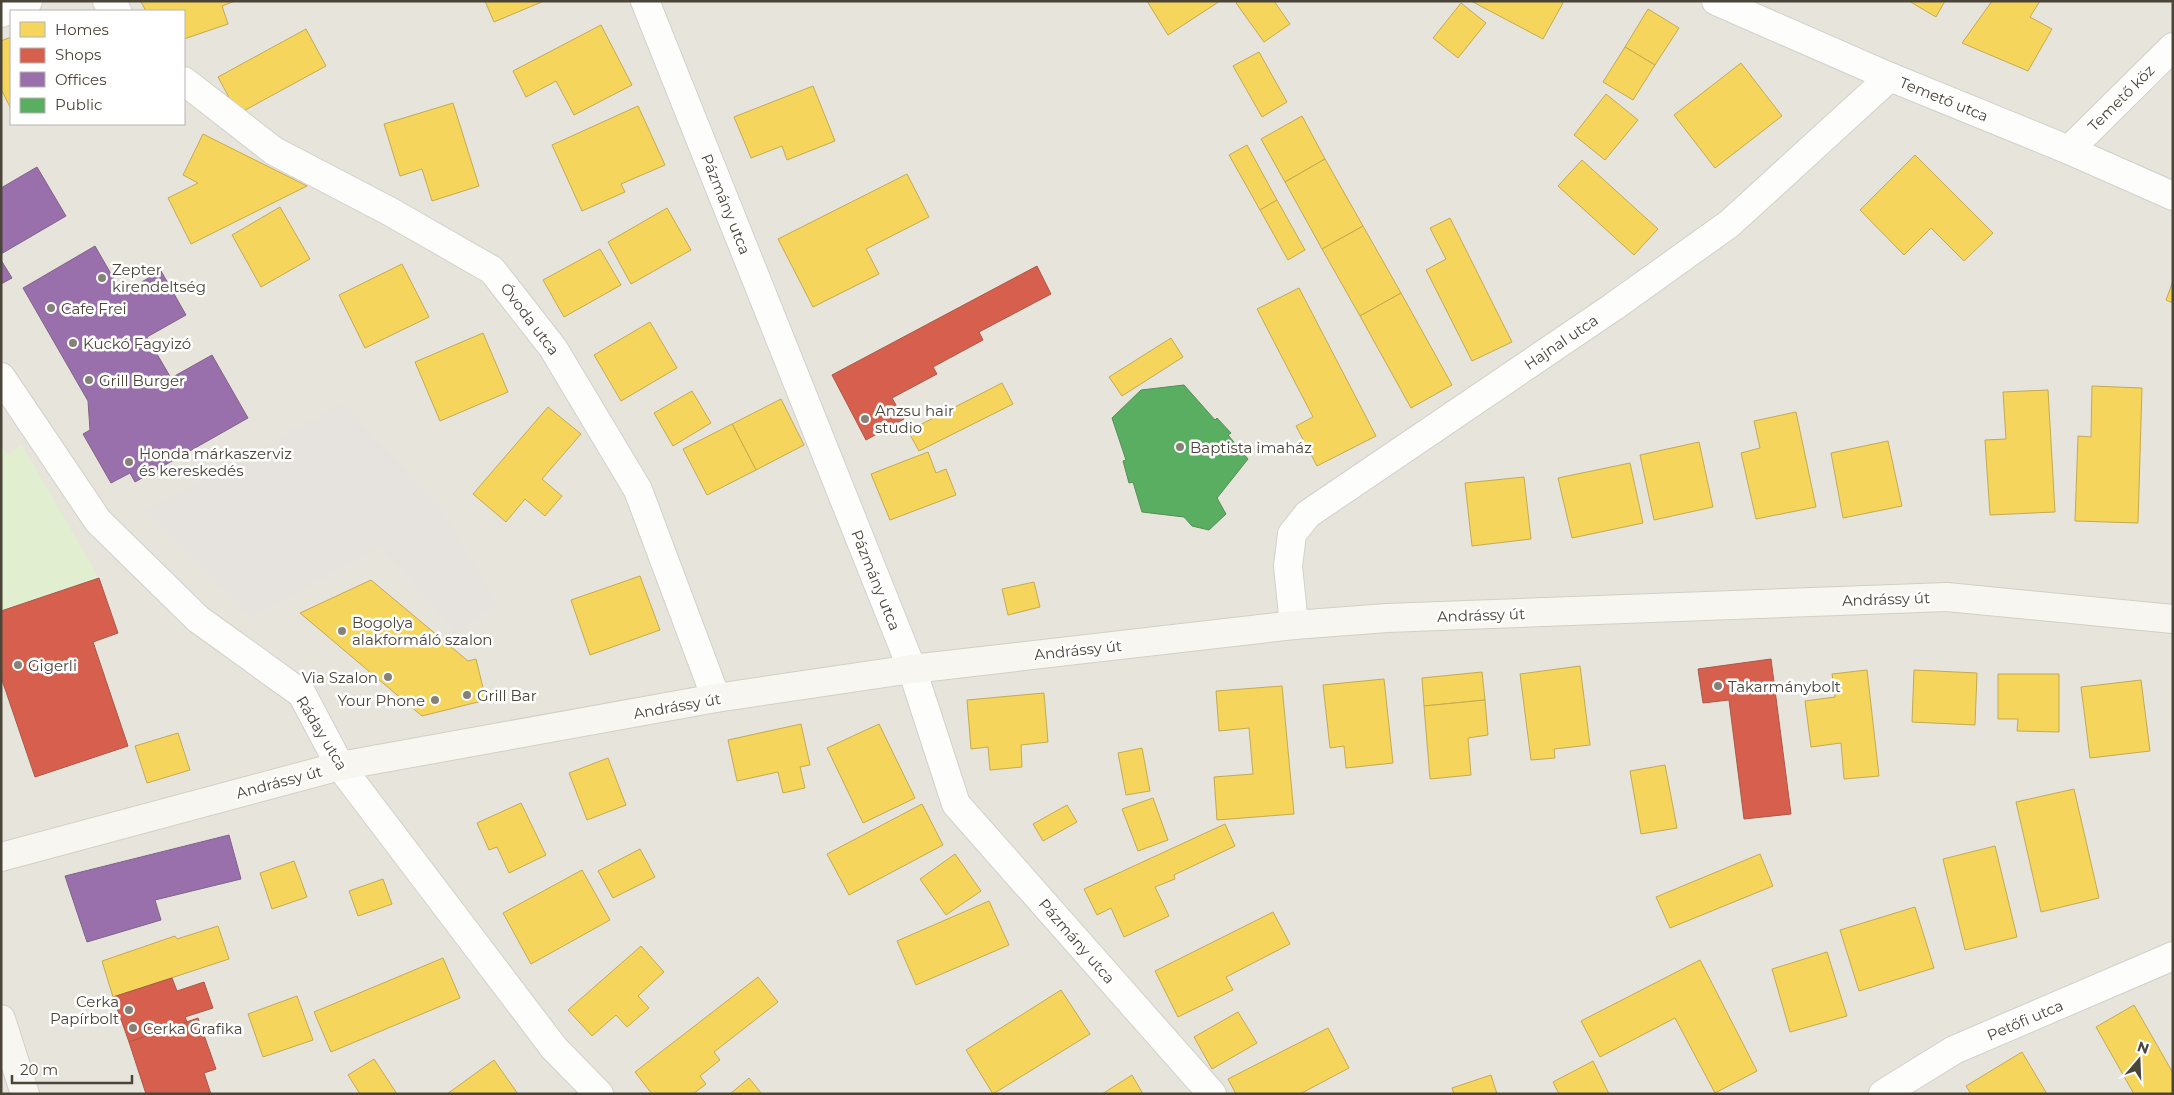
<svg xmlns="http://www.w3.org/2000/svg" width="2174" height="1095" font-family="Montserrat,sans-serif">
	<rect width="100%" height="100%" fill="#f4f2ee"/>
	<path fill="#e7e4dc" fill-rule="evenodd" d="M1,1H2173V1094H1ZM11,11H184V124H11Z"/>
	<polygon fill="#e1eecf" points="22,445 99,578 1,611 1,446 7,454"/>
	<polygon fill="#e6e3df" points="343,403 443,512 498,603 457,634 381,547 251,617 146,510"/>
	<g fill="#f6d55c" stroke="#c3aa52">
		<polygon points="144,1 235,1 222,6 228,24 184,39 184,11 146,11 141,2"/>
		<polygon points="485,1 544,1 494,22"/>
		<polygon points="1147,1 1220,1 1168,35"/>
		<polygon points="1238,1 1274,1 1290,24 1264,42 1236,3"/>
		<polygon points="1471,1 1560,1 1563,3 1543,39"/>
		<polygon points="1909,1 1945,1 1936,17"/>
		<polygon points="1992,1 2040,1 2030,17 2052,29 2028,71 1962,43"/>
		<polygon points="1461,3 1486,23 1458,58 1433,38"/>
		<polygon points="1648,9 1679,28 1655,65 1625,47"/>
		<polygon points="601,25 632,85 574,115 556,81 526,97 513,71"/>
		<polygon points="306,29 326,66 238,114 218,77"/>
		<polygon points="11,37 11,109 1,89 1,41"/>
		<polygon points="1625,47 1655,65 1633,100 1603,82"/>
		<polygon points="1259,52 1287,102 1262,117 1233,66"/>
		<polygon points="1741,63 1782,116 1715,168 1674,115"/>
		<polygon points="813,86 835,141 787,160 782,146 751,158 734,117"/>
		<polygon points="1606,94 1638,120 1605,160 1574,135"/>
		<polygon points="453,103 479,186 432,201 422,169 400,176 384,124"/>
		<polygon points="638,106 665,165 621,184 625,192 582,211 552,145"/>
		<polygon points="1302,116 1325,159 1285,182 1261,139"/>
		<polygon points="203,134 307,186 191,244 168,198 198,183 183,175"/>
		<polygon points="1247,145 1277,200 1260,210 1229,155"/>
		<polygon points="1915,155 1993,233 1964,261 1931,228 1904,255 1860,210"/>
		<polygon points="1325,159 1363,226 1322,249 1285,182"/>
		<polygon points="1582,160 1658,229 1634,255 1558,186"/>
		<polygon points="907,174 929,217 866,249 879,274 813,307 778,239"/>
		<polygon points="1277,200 1305,250 1288,260 1260,210"/>
		<polygon points="280,207 310,259 261,287 232,235"/>
		<polygon points="667,208 691,250 631,284 608,242"/>
		<polygon points="1450,218 1512,342 1472,361 1426,270 1446,259 1430,228"/>
		<polygon points="1363,226 1401,293 1360,316 1322,249"/>
		<polygon points="600,249 621,285 564,317 543,280"/>
		<polygon points="402,264 429,317 365,348 339,295"/>
		<polygon points="2173,281 2173,303 2166,300"/>
		<polygon points="1299,288 1376,436 1317,466 1296,426 1313,417 1257,309"/>
		<polygon points="1401,293 1452,385 1411,408 1360,316"/>
		<polygon points="650,322 677,368 621,401 594,355"/>
		<polygon points="483,333 508,392 440,421 415,362"/>
		<polygon points="1171,338 1183,357 1122,396 1109,377"/>
		<polygon points="1002,383 1013,404 919,451 908,431"/>
		<polygon points="2092,386 2142,388 2138,523 2075,521 2078,436 2091,437"/>
		<polygon points="2048,390 2055,512 1990,515 1985,440 2006,439 2003,392"/>
		<polygon points="692,391 711,423 673,446 654,413"/>
		<polygon points="781,399 804,445 756,470 732,424"/>
		<polygon points="548,407 581,434 542,479 562,496 545,516 525,499 506,522 473,494"/>
		<polygon points="1796,412 1816,507 1756,519 1741,453 1760,448 1754,421"/>
		<polygon points="732,424 756,470 707,495 683,449"/>
		<polygon points="1888,441 1902,506 1843,518 1831,453"/>
		<polygon points="1699,442 1713,507 1654,520 1640,455"/>
		<polygon points="928,452 936,473 946,469 956,495 890,520 871,474"/>
		<polygon points="1630,463 1643,523 1572,538 1558,478"/>
		<polygon points="1524,477 1531,539 1472,546 1465,483"/>
		<polygon points="640,576 660,630 590,655 571,600"/>
		<polygon points="371,580 468,661 476,659 486,700 422,716 300,613"/>
		<polygon points="1034,582 1040,607 1008,615 1002,589"/>
		<polygon points="1580,666 1590,745 1554,749 1555,758 1531,760 1520,674"/>
		<polygon points="1867,670 1879,776 1844,779 1841,743 1811,747 1805,701 1835,697 1832,674"/>
		<polygon points="1914,670 1977,673 1975,725 1912,722"/>
		<polygon points="1482,672 1485,700 1424,706 1422,678"/>
		<polygon points="1998,674 2059,674 2059,732 2017,731 2018,719 1998,719"/>
		<polygon points="1384,679 1393,763 1346,768 1344,746 1330,748 1323,685"/>
		<polygon points="2141,680 2150,751 2090,758 2081,687"/>
		<polygon points="1282,686 1294,814 1217,820 1214,777 1253,774 1249,728 1219,731 1216,691"/>
		<polygon points="1044,693 1048,742 1021,745 1022,767 990,770 988,747 971,749 967,700"/>
		<polygon points="1485,700 1488,735 1468,738 1471,775 1430,779 1424,706"/>
		<polygon points="801,724 810,765 800,767 805,788 783,793 778,772 737,781 728,740"/>
		<polygon points="879,724 915,798 863,823 827,748"/>
		<polygon points="178,733 190,770 147,783 135,746"/>
		<polygon points="1142,748 1150,791 1126,795 1118,753"/>
		<polygon points="608,758 626,805 587,820 569,773"/>
		<polygon points="1665,765 1677,828 1641,834 1630,771"/>
		<polygon points="2074,789 2099,898 2041,912 2016,802"/>
		<polygon points="1153,798 1168,840 1138,851 1122,809"/>
		<polygon points="521,803 546,855 509,873 497,847 489,850 477,823"/>
		<polygon points="922,804 943,845 849,895 827,854"/>
		<polygon points="1067,805 1077,822 1043,841 1033,824"/>
		<polygon points="1225,824 1235,846 1174,875 1175,879 1155,887 1169,916 1124,937 1111,908 1097,915 1084,889"/>
		<polygon points="1995,846 2017,937 1965,950 1943,859"/>
		<polygon points="640,849 655,877 613,898 598,871"/>
		<polygon points="955,854 981,891 946,915 920,879"/>
		<polygon points="1760,854 1773,886 1670,928 1656,897"/>
		<polygon points="294,861 307,897 272,909 260,873"/>
		<polygon points="582,870 610,920 531,964 503,913"/>
		<polygon points="383,879 392,904 358,916 349,891"/>
		<polygon points="989,901 1009,945 916,985 897,941"/>
		<polygon points="1915,907 1934,968 1859,991 1840,930"/>
		<polygon points="1273,912 1290,944 1226,977 1233,990 1178,1017 1155,971"/>
		<polygon points="218,926 229,959 113,997 102,961 175,936 177,939"/>
		<polygon points="641,946 664,972 638,996 649,1008 627,1027 616,1015 592,1036 568,1010"/>
		<polygon points="1827,952 1847,1016 1790,1032 1772,969"/>
		<polygon points="443,958 460,998 331,1052 314,1012"/>
		<polygon points="1700,960 1757,1071 1715,1093 1675,1018 1600,1057 1581,1021"/>
		<polygon points="758,977 778,1002 714,1052 720,1060 700,1076 706,1084 693,1094 652,1094 635,1072"/>
		<polygon points="1061,990 1090,1034 993,1094 966,1050"/>
		<polygon points="297,996 313,1040 263,1057 248,1014"/>
		<polygon points="2134,1005 2173,1073 2173,1094 2134,1094 2096,1027"/>
		<polygon points="1238,1012 1257,1043 1212,1069 1194,1037"/>
		<polygon points="1328,1028 1349,1068 1300,1094 1236,1094 1228,1079"/>
		<polygon points="2022,1052 2047,1094 1971,1094 1966,1086"/>
		<polygon points="374,1059 397,1094 360,1094 348,1075"/>
		<polygon points="494,1060 518,1094 447,1094"/>
		<polygon points="1593,1061 1609,1094 1559,1094 1553,1082"/>
		<polygon points="1132,1075 1143,1094 1102,1094"/>
		<polygon points="1491,1075 1497,1094 1454,1094 1452,1088"/>
		<polygon points="749,1078 762,1094 730,1094"/>
	</g>
	<g fill="#d6604d" stroke="#ac5847">
		<polygon points="1037,266 1051,294 979,332 983,340 933,367 937,374 892,398 904,419 866,440 832,375"/>
		<polygon points="99,578 118,633 93,642 128,746 35,777 1,677 1,611"/>
		<polygon points="1771,659 1791,814 1744,819 1729,700 1703,703 1698,669"/>
		<polygon points="172,978 177,991 204,982 213,1008 185,1017 187,1022 129,1042 113,997"/>
		<polygon points="198,1018 216,1069 204,1073 211,1094 146,1094 129,1042"/>
	</g>
	<g fill="#9970ab" stroke="#826389">
		<polygon points="37,167 66,216 1,254 1,188"/>
		<polygon points="95,246 122,293 161,271 186,315 147,337 171,378 212,355 248,418 135,482 130,473 111,483 83,434 90,430 88,401 23,288"/>
		<polygon points="1,260 12,278 1,284"/>
		<polygon points="229,835 241,879 155,900 161,920 87,942 65,876"/>
	</g>
	<polygon fill="#5aae61" stroke="#568e55" points="1184,385 1215,420 1217,418 1231,433 1228,435 1248,459 1217,498 1226,514 1209,530 1192,526 1184,517 1142,512 1133,482 1129,483 1123,461 1126,460 1112,418 1141,390"/>
	<g fill="none" stroke-linecap="round" stroke-linejoin="round">
		<g stroke="#d2d0cb" stroke-width="30">
			<g id="street">
				<polyline points="107,1 117,11"/>
				<polyline points="645,1 912,669 956,804 1212,1094"/>
				<polyline points="1716,1 1890,77 2069,150 2173,196"/>
				<polyline points="1,13 28,1"/>
				<polyline points="184,81 274,151 389,211 492,270 553,348 638,490 716,698"/>
				<polyline points="2069,150 2173,47"/>
				<polyline points="1,377 98,521 198,619 302,694 340,766 554,1048 599,1094"/>
				<polyline points="1294,625 1288,566 1292,534 1308,514 1613,307 1729,224 1890,77"/>
				<polyline points="1883,1094 1954,1050 2173,956"/>
			</g>
		</g>
		<g stroke="#d3cfc5" stroke-width="30">
			<g id="secondary">
				<polyline points="1,857 340,766 716,698 912,669 1294,625 1387,618 1947,597 2173,619"/>
				<polyline points="1,1019 25,1094"/>
			</g>
		</g>
		<use href="#street" stroke="#fdfdfc" stroke-width="28"/>
		<use href="#secondary" stroke="#f7f6f1" stroke-width="28"/>
	</g>
	<g fill="#868178" stroke="#fff" stroke-width="2">
		<circle cx="102" cy="278" r="5"/>
		<circle cx="51" cy="308" r="5"/>
		<circle cx="73" cy="343" r="5"/>
		<circle cx="89" cy="380" r="5"/>
		<circle cx="865" cy="419" r="5"/>
		<circle cx="1180" cy="447" r="5"/>
		<circle cx="129" cy="462" r="5"/>
		<circle cx="342" cy="631" r="5"/>
		<circle cx="18" cy="665" r="5"/>
		<circle cx="388" cy="677" r="5"/>
		<circle cx="1718" cy="686" r="5"/>
		<circle cx="467" cy="695" r="5"/>
		<circle cx="435" cy="700" r="5"/>
		<circle cx="129" cy="1010" r="5"/>
		<circle cx="133" cy="1028" r="5"/>
	</g>
	<g text-anchor="middle" dominant-baseline="central" stroke-width="5" stroke-linejoin="round" paint-order="stroke">
		<g font-size="15" fill="#4b4439" stroke="#fff">
			<text transform="translate(2121 98) rotate(-45)">Temető köz</text>
			<text transform="translate(1944 99) rotate(22)">Temető utca</text>
			<text transform="translate(726 204) rotate(68)">Pázmány utca</text>
			<text transform="translate(530 319) rotate(53)">Óvoda utca</text>
			<text transform="translate(1561 342) rotate(-34)">Hajnal utca</text>
			<text transform="translate(876 580) rotate(68)">Pázmány utca</text>
			<text transform="translate(1886 599) rotate(-2)">Andrássy út</text>
			<text transform="translate(1481 615) rotate(-2)">Andrássy út</text>
			<text transform="translate(1078 650) rotate(-6)">Andrássy út</text>
			<text transform="translate(677 706) rotate(-10)">Andrássy út</text>
			<text transform="translate(322 733) rotate(59)">Ráday utca</text>
			<text transform="translate(279 782) rotate(-15)">Andrássy út</text>
			<text transform="translate(1077 941) rotate(49)">Pázmány utca</text>
			<text transform="translate(2025 1020) rotate(-23)">Petőfi utca</text>
		</g>
		<g font-size="15" fill="#4b4439" stroke="#fff" text-anchor="start">
			<text x="112" y="269">Zepter<tspan x="112" dy="17">kirendeltség</tspan></text>
			<text x="61" y="308">Cafe Frei</text>
			<text x="83" y="343">Kuckó Fagyizó</text>
			<text x="99" y="380">Grill Burger</text>
			<text x="875" y="410">Anzsu hair<tspan x="875" dy="17">studio</tspan></text>
			<text x="1190" y="447">Baptista imaház</text>
			<text x="139" y="453">Honda márkaszerviz<tspan x="139" dy="17">és kereskedés</tspan></text>
			<text x="352" y="622">Bogolya<tspan x="352" dy="17">alakformáló szalon</tspan></text>
			<text x="28" y="665">Gigerli</text>
			<text x="378" y="677" text-anchor="end">Via Szalon</text>
			<text x="1728" y="686">Takarmánybolt</text>
			<text x="477" y="695">Grill Bar</text>
			<text x="425" y="700" text-anchor="end">Your Phone</text>
			<text x="119" y="1001" text-anchor="end">Cerka<tspan x="119" dy="17">Papírbolt</tspan></text>
			<text x="143" y="1028">Cerka Grafika</text>
		</g>
	</g>
	<rect width="2174" height="1095" fill="none" stroke="#4b4439" stroke-width="5"/>
	<rect x="10" y="10" width="175" height="115" fill="#ffffff" stroke="#b7b4b0"/>
	<rect x="20" y="22" width="25" height="15" fill="#f6d55c" stroke="#b7b4b0"/>
	<text x="55" y="35" font-size="15" fill="#4b4439">Homes</text>
	<rect x="20" y="48" width="25" height="15" fill="#d6604d" stroke="#b7b4b0"/>
	<text x="55" y="60" font-size="15" fill="#4b4439">Shops</text>
	<rect x="20" y="72" width="25" height="15" fill="#9970ab" stroke="#b7b4b0"/>
	<text x="55" y="85" font-size="15" fill="#4b4439">Offices</text>
	<rect x="20" y="98" width="25" height="15" fill="#5aae61" stroke="#b7b4b0"/>
	<text x="55" y="110" font-size="15" fill="#4b4439">Public</text>
	<g transform="translate(2139 1060) rotate(19)" stroke="#ffffff" stroke-width="4" paint-order="stroke">
	<path d="M0-4L9 19L0 12L-9 19Z" fill="#4b4439"/>
	<text y="-8" font-size="14" font-weight="bold" text-anchor="middle" fill="#4b4439">N</text>
	</g>
	<path d="M12 1075v8h120v-8" fill="none" stroke="#4b4439" stroke-width="2.5"/>
	<text x="20" y="1075" font-size="15" fill="#4b4439" stroke="#ffffff" stroke-width="4" paint-order="stroke">20 m</text>
</svg>
